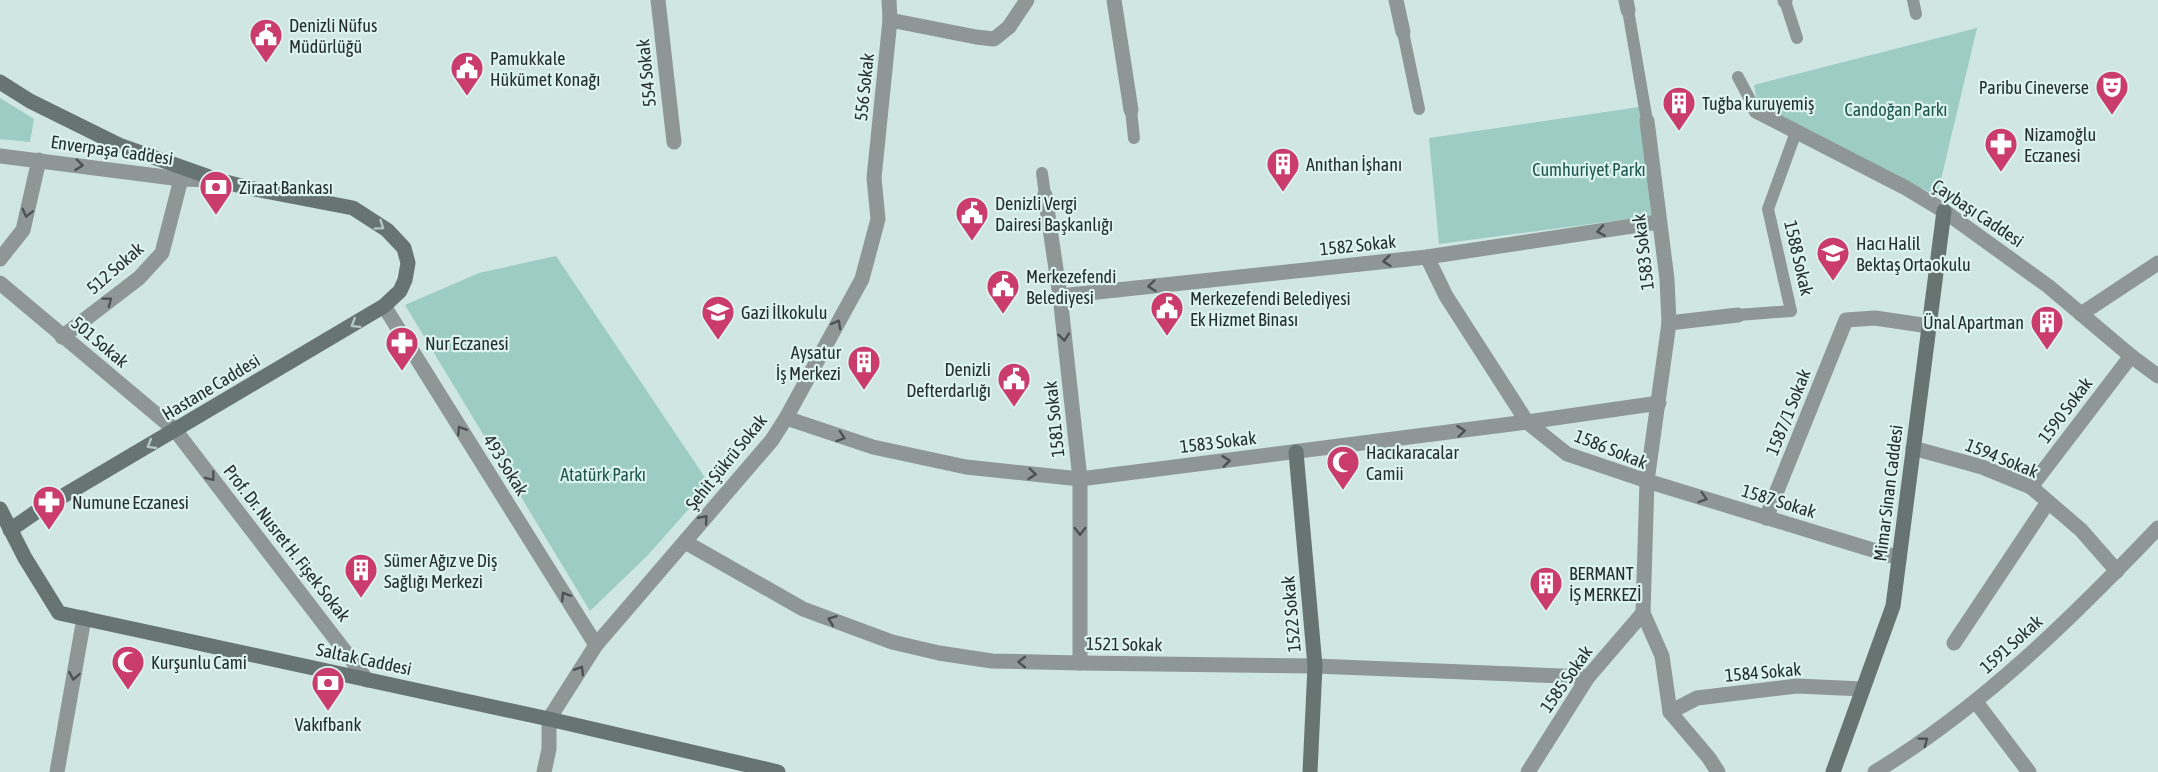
<svg xmlns="http://www.w3.org/2000/svg" width="2158" height="772" font-family="'Asap Condensed',sans-serif">
	<rect width="100%" height="100%" fill="#cfe6e2"/>
	<g fill="#9cccc4">
		<polygon points="1977,28 1937,196 1758,107 1754,85"/>
		<polygon points="0,98 34,119 30,142 0,139"/>
		<polygon points="1639,107 1651,216 1439,244 1429,138"/>
		<polygon points="556,256 710,485 648,555 590,611 405,305 479,273"/>
	</g>
	<g fill="none" stroke-linecap="round" stroke-linejoin="round">
		<g stroke="#8e9796" stroke-width="12">
			<polyline points="1913,0 1916,14"/>
			<polyline points="1785,1 1797,38"/>
			<polyline points="1628,10 1647,121"/>
			<polyline points="1403,32 1419,109"/>
			<polyline points="1738,77 1756,111"/>
			<polyline points="1131,110 1134,138"/>
			<polyline points="1042,173 1045,195"/>
			<polyline points="1738,315 1791,311 1768,209 1796,132"/>
		</g>
		<g stroke="#8e9796" stroke-width="15">
			<polyline points="658,0 674,142"/>
			<polyline points="1114,0 1131,110"/>
			<polyline points="1396,0 1403,32"/>
			<polyline points="1626,0 1628,10"/>
			<polyline points="1785,0 1785,1"/>
			<polyline points="890,20 976,37 994,39 1009,27 1027,0"/>
			<polyline points="1647,121 1667,279 1669,323 1647,481 1643,613 1662,656 1670,712 1709,758 1718,772"/>
			<polyline points="1045,195 1060,296 1080,479 1080,663"/>
			<polyline points="1427,257 1446,296 1527,422 1567,454 1647,481 1899,558"/>
			<polyline points="0,259 23,230 39,160"/>
			<polyline points="0,283 175,430 367,680"/>
			<polyline points="1060,296 1427,257 1659,222"/>
			<polyline points="384,306 596,645"/>
			<polyline points="2081,314 2158,263"/>
			<polyline points="1669,323 1738,315"/>
			<polyline points="62,337 139,278 162,253 181,179"/>
			<polyline points="1913,448 1982,467 2031,487 2081,530 2117,571"/>
			<polyline points="2031,487 2131,356"/>
			<polyline points="1766,518 1846,320 1875,318 1929,326"/>
			<polyline points="685,542 803,609 892,642 939,653 972,658 992,661 1080,663 1315,666 1588,677"/>
			<polyline points="1954,643 2048,502"/>
			<polyline points="1976,702 2029,772"/>
			<polyline points="1670,712 1697,698 1797,686 1863,689"/>
			<polyline points="57,772 84,618"/>
			<polyline points="544,772 549,749 549,719 596,645 772,440 786,418 862,279 878,219 874,178 890,20 889,0"/>
			<polyline points="1528,772 1588,677 1643,613"/>
			<path d="M1875,772C1982,707 2072,618 2158,528"/>
		</g>
		<g stroke="#8e9796" stroke-width="15">
			<polyline points="1756,111 1906,188 1944,211 2048,286 2131,356 2158,376"/>
			<polyline points="0,156 181,179 214,180"/>
			<polyline points="786,418 873,447 966,467 1080,479 1527,422 1659,403"/>
		</g>
		<g stroke="#677472" stroke-width="15">
			<polyline points="0,82 30,101 119,145 218,180 249,188 353,208 387,230 404,248 408,263 405,280 400,291 384,306 36,512 10,530"/>
			<polyline points="1296,452 1315,666 1310,772"/>
			<polyline points="0,509 25,558 59,613 549,719 778,772"/>
			<polyline points="1833,772 1893,606 1944,211"/>
		</g>
	</g>
	<defs><path id="oneway-chevron" d="M-2-3.5L2.5 0L-2 3.5" fill="none" stroke-width="1.6" stroke-linecap="round" stroke-linejoin="round" transform="scale(1.5)"/></defs>
	<g stroke="#4a5351">
		<use href="#oneway-chevron" transform="translate(79 165) rotate(7)"/>
		<use href="#oneway-chevron" transform="translate(27 213) rotate(104)"/>
		<use href="#oneway-chevron" transform="translate(1601 231) rotate(171)"/>
		<use href="#oneway-chevron" transform="translate(1387 261) rotate(174)"/>
		<use href="#oneway-chevron" transform="translate(1152 286) rotate(174)"/>
		<use href="#oneway-chevron" transform="translate(108 301) rotate(-37)"/>
		<use href="#oneway-chevron" transform="translate(837 324) rotate(-61)"/>
		<use href="#oneway-chevron" transform="translate(1064 337) rotate(84)"/>
		<use href="#oneway-chevron" transform="translate(461 430) rotate(-122)"/>
		<use href="#oneway-chevron" transform="translate(1461 431) rotate(-7)"/>
		<use href="#oneway-chevron" transform="translate(841 437) rotate(18)"/>
		<use href="#oneway-chevron" transform="translate(1226 461) rotate(-7)"/>
		<use href="#oneway-chevron" transform="translate(1032 474) rotate(6)"/>
		<use href="#oneway-chevron" transform="translate(211 477) rotate(52)"/>
		<use href="#oneway-chevron" transform="translate(1703 498) rotate(17)"/>
		<use href="#oneway-chevron" transform="translate(704 519) rotate(-50)"/>
		<use href="#oneway-chevron" transform="translate(1080 531) rotate(90)"/>
		<use href="#oneway-chevron" transform="translate(565 596) rotate(-122)"/>
		<use href="#oneway-chevron" transform="translate(832 620) rotate(-159)"/>
		<use href="#oneway-chevron" transform="translate(1022 662) rotate(-179)"/>
		<use href="#oneway-chevron" transform="translate(580 670) rotate(-58)"/>
		<use href="#oneway-chevron" transform="translate(74 676) rotate(100)"/>
		<use href="#oneway-chevron" transform="translate(1924 741) rotate(-37)"/>
	</g>
	<g stroke="#b3c7c3">
		<use href="#oneway-chevron" transform="translate(380 226) rotate(34)"/>
		<use href="#oneway-chevron" transform="translate(355 324) rotate(148)"/>
		<use href="#oneway-chevron" transform="translate(151 445) rotate(149)"/>
	</g>
	<defs>
		<g id="civic-pin" transform="scale(1.725)"><path d="M0 17L-7.5 6A9.5 9.5 0 1 1 7.5 6Z" fill="#c93c6b" stroke="#dcf3ef"/><path d="M-.6-6.5H3V-4.5H.6V-3L4-1V1h2V6H-6V1h2V-1L-.6-3ZM-1.2 2.5V6h2.4V2.5Z" fill="#fff"/></g>
		<g id="theatre-pin" transform="scale(1.725)"><path d="M0 17L-7.5 6A9.5 9.5 0 1 1 7.5 6Z" fill="#c93c6b" stroke="#dcf3ef"/><path d="M-5-5.5Q0-4 5-5.5V0Q5 5 0 6Q-5 5-5 0ZM-3.3-2.5H-1v1.5H-3.3ZM1-2.5H3.3v1.5H1ZM-2.8 1Q0 5.5 2.8 1Z" fill="#fff"/></g>
		<g id="building-pin" transform="scale(1.725)"><path d="M0 17L-7.5 6A9.5 9.5 0 1 1 7.5 6Z" fill="#c93c6b" stroke="#dcf3ef"/><path d="M-4-6H4V6H1V3H-1V6H-4ZM-2.5-4.3h1.7v1.8h-1.7ZM.8-4.3h1.7v1.8H.8ZM-2.5-1h1.7V.8h-1.7ZM.8-1h1.7V.8H.8Z" fill="#fff"/></g>
		<g id="pharmacy-pin" transform="scale(1.725)"><path d="M0 17L-7.5 6A9.5 9.5 0 1 1 7.5 6Z" fill="#c93c6b" stroke="#dcf3ef"/><path d="M-2-6h4v4h4v4h-4v4h-4v-4h-4v-4h4Z" fill="#fff"/></g>
		<g id="bank-pin" transform="scale(1.725)"><path d="M0 17L-7.5 6A9.5 9.5 0 1 1 7.5 6Z" fill="#c93c6b" stroke="#dcf3ef"/><path d="M-6-4H6V4H-6ZM0-2.3a2.3 2.3 0 1 0 0 4.6a2.3 2.3 0 1 0 0-4.6Z" fill="#fff"/></g>
		<g id="school-pin" transform="scale(1.725)"><path d="M0 17L-7.5 6A9.5 9.5 0 1 1 7.5 6Z" fill="#c93c6b" stroke="#dcf3ef"/><path d="M0-5L7-2L0 1L-7-2ZM-4 1L0 2.5L4 1V4Q0 6-4 4Z" fill="#fff"/></g>
		<g id="mosque-pin" transform="scale(1.725)"><path d="M0 17L-7.5 6A9.5 9.5 0 1 1 7.5 6Z" fill="#c93c6b" stroke="#dcf3ef"/><path d="M3.5-4.9A6 6 0 1 0 3.5 4.9A5 5 0 1 1 3.5-4.9Z" fill="#fff"/></g>
	</defs>
	<g fill-rule="evenodd">
		<use href="#civic-pin" x="266" y="35"/>
		<use href="#civic-pin" x="467" y="68"/>
		<use href="#theatre-pin" x="2112" y="87"/>
		<use href="#building-pin" x="1679" y="103"/>
		<use href="#pharmacy-pin" x="2001" y="144"/>
		<use href="#building-pin" x="1283" y="164"/>
		<use href="#bank-pin" x="216" y="187"/>
		<use href="#civic-pin" x="972" y="213"/>
		<use href="#school-pin" x="1833" y="253"/>
		<use href="#civic-pin" x="1003" y="286"/>
		<use href="#civic-pin" x="1167" y="308"/>
		<use href="#school-pin" x="718" y="312"/>
		<use href="#building-pin" x="2047" y="322"/>
		<use href="#pharmacy-pin" x="402" y="343"/>
		<use href="#building-pin" x="864" y="362"/>
		<use href="#civic-pin" x="1014" y="379"/>
		<use href="#mosque-pin" x="1343" y="462"/>
		<use href="#pharmacy-pin" x="49" y="502"/>
		<use href="#building-pin" x="361" y="570"/>
		<use href="#building-pin" x="1546" y="583"/>
		<use href="#mosque-pin" x="128" y="662"/>
		<use href="#bank-pin" x="328" y="683"/>
	</g>
	<g text-anchor="middle" dominant-baseline="central" stroke-width="4.5" stroke-linejoin="round" paint-order="stroke">
		<g font-size="18" fill="#252e2c" stroke="#dcf3ef" text-anchor="start">
			<text x="289" y="25">Denizli Nüfus<tspan x="289" dy="21">Müdürlüğü</tspan></text>
			<text x="490" y="58">Pamukkale<tspan x="490" dy="21">Hükümet Konağı</tspan></text>
			<text x="2089" y="87" text-anchor="end">Paribu Cineverse</text>
			<text x="1702" y="103">Tuğba kuruyemiş</text>
			<text x="2024" y="134">Nizamoğlu<tspan x="2024" dy="21">Eczanesi</tspan></text>
			<text x="1306" y="164">Anıthan İşhanı</text>
			<text x="239" y="187">Ziraat Bankası</text>
			<text x="995" y="203">Denizli Vergi<tspan x="995" dy="21">Dairesi Başkanlığı</tspan></text>
			<text x="1856" y="243">Hacı Halil<tspan x="1856" dy="21">Bektaş Ortaokulu</tspan></text>
			<text x="1026" y="276">Merkezefendi<tspan x="1026" dy="21">Belediyesi</tspan></text>
			<text x="1190" y="298">Merkezefendi Belediyesi<tspan x="1190" dy="21">Ek Hizmet Binası</tspan></text>
			<text x="741" y="312">Gazi İlkokulu</text>
			<text x="2024" y="322" text-anchor="end">Ünal Apartman</text>
			<text x="425" y="343">Nur Eczanesi</text>
			<text x="841" y="352" text-anchor="end">Aysatur<tspan x="841" dy="21">İş Merkezi</tspan></text>
			<text x="991" y="369" text-anchor="end">Denizli<tspan x="991" dy="21">Defterdarlığı</tspan></text>
			<text x="1366" y="452">Hacıkaracalar<tspan x="1366" dy="21">Camii</tspan></text>
			<text x="72" y="502">Numune Eczanesi</text>
			<text x="384" y="560">Sümer Ağız ve Diş<tspan x="384" dy="21">Sağlığı Merkezi</tspan></text>
			<text x="1569" y="573">BERMANT<tspan x="1569" dy="21">İŞ MERKEZİ</tspan></text>
			<text x="151" y="662">Kurşunlu Cami</text>
			<text x="328" y="724" text-anchor="middle">Vakıfbank</text>
		</g>
		<g font-size="18" fill="#252e2c" stroke="#dcf3ef">
			<text transform="translate(646 73) rotate(-96)">554 Sokak</text>
			<text transform="translate(864 87) rotate(-84)">556 Sokak</text>
			<text transform="translate(112 150) rotate(8)">Enverpaşa Caddesi</text>
			<text transform="translate(1978 213) rotate(34)">Çaybaşı Caddesi</text>
			<text transform="translate(1358 245) rotate(-6)">1582 Sokak</text>
			<text transform="translate(1643 252) rotate(-97)">1583 Sokak</text>
			<text transform="translate(1799 258) rotate(77)">1588 Sokak</text>
			<text transform="translate(115 268) rotate(-41)">512 Sokak</text>
			<text transform="translate(100 342) rotate(40)">501 Sokak</text>
			<text transform="translate(211 387) rotate(-31)">Hastane Caddesi</text>
			<text transform="translate(2065 410) rotate(-53)">1590 Sokak</text>
			<text transform="translate(1788 412) rotate(-68)">1587/1 Sokak</text>
			<text transform="translate(1054 419) rotate(-96)">1581 Sokak</text>
			<text transform="translate(1218 442) rotate(-7)">1583 Sokak</text>
			<text transform="translate(1611 449) rotate(22)">1586 Sokak</text>
			<text transform="translate(2002 458) rotate(22)">1594 Sokak</text>
			<text transform="translate(726 462) rotate(-51)">Şehit Şükrü Sokak</text>
			<text transform="translate(506 465) rotate(58)">493 Sokak</text>
			<text transform="translate(1888 493) rotate(-83)">Mimar Sinan Caddesi</text>
			<text transform="translate(1779 501) rotate(17)">1587 Sokak</text>
			<text transform="translate(287 543) rotate(52)">Prof. Dr. Nusret H. Fişek Sokak</text>
			<text transform="translate(1291 614) rotate(-95)">1522 Sokak</text>
			<text transform="translate(1124 644) rotate(1)">1521 Sokak</text>
			<text transform="translate(2011 644) rotate(-42)">1591 Sokak</text>
			<text transform="translate(364 659) rotate(12)">Saltak Caddesi</text>
			<text transform="translate(1763 672) rotate(-5)">1584 Sokak</text>
			<text transform="translate(1566 679) rotate(-55)">1585 Sokak</text>
		</g>
		<g font-size="18" fill="#1e554e" stroke="#dcf3ef">
			<text x="1896" y="109">Candoğan Parkı</text>
			<text x="1589" y="169">Cumhuriyet Parkı</text>
			<text x="603" y="474">Atatürk Parkı</text>
		</g>
	</g>
</svg>
